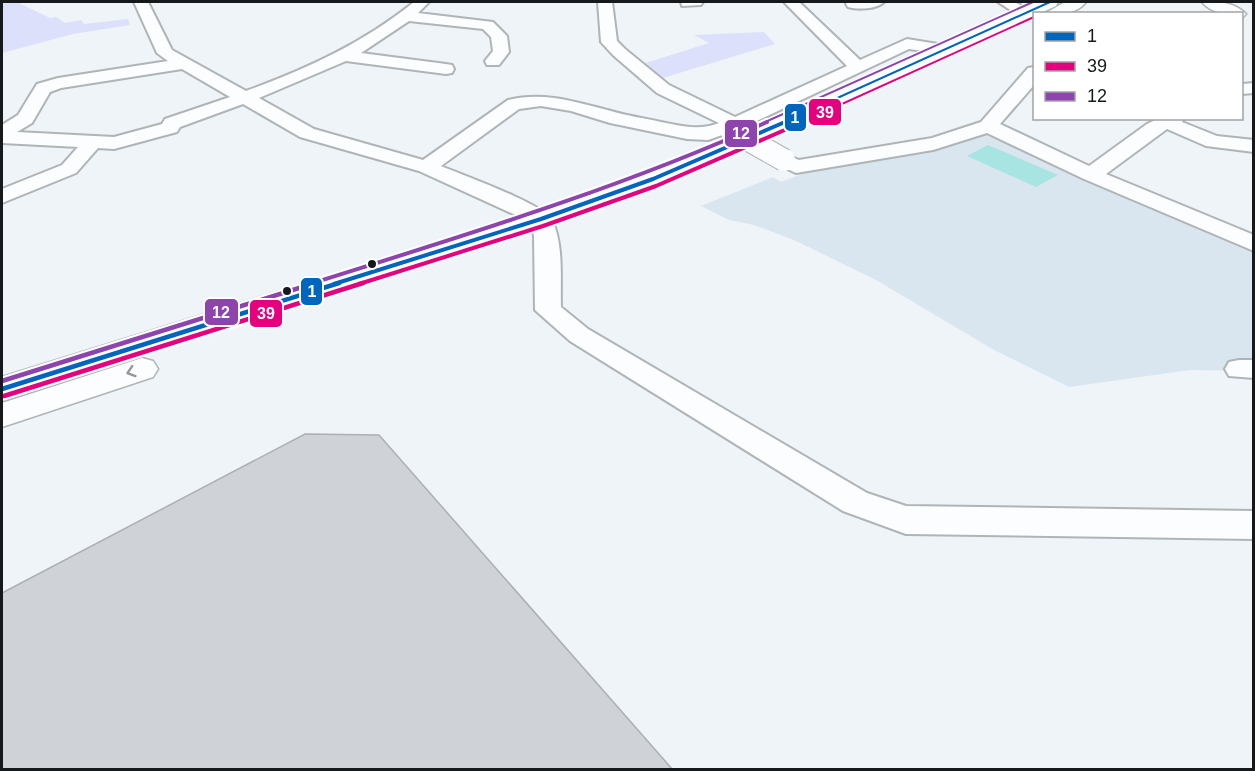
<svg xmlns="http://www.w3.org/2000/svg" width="1255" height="771" font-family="Helvetica,sans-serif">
	<rect width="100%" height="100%" fill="#eef4f8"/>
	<polygon fill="#dae6ef" points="990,130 1253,245 1253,371 1190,370 1069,387 994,350 876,280 794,240 754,225 729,220 701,206 773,177 781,182 826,165"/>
	<g fill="#dde0fa">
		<polygon points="2,2 17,2 50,18 56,17 65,23 81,20 84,24 128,19 130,25 73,34 2,53"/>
		<polygon points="764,32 775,44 656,80 639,65 709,43 694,35"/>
	</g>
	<polygon fill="#a7e4e2" points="988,145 1058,175 1036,187 967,156"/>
	<polygon fill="#cfd2d6" stroke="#acb0b3" stroke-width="1.5" points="305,434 379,435 673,770 2,770 2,593"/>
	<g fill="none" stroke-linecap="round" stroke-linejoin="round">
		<g stroke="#afb4b7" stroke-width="4">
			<g id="minor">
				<path d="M134,2H148L172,50L246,91C307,69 363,43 414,2H429L418,13L493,22L507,36L509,52L499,65H487L485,61L493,51L491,37L483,29L409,21L361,53L446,64L452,65L454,69L452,73L446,74L346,61L259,98L314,129L423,160L508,100C544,91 576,102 611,111C627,116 644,118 661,122C681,126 699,131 719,123L657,93L613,55L601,42L598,2H612L617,41L625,49L669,85L735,117L847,66L784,2H799L860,60L907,39L950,46L952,49L950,52L944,54L909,49L742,128L708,140L687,139L610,123L571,111L541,106L519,109L441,166C460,174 546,205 552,220C564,245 560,280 561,307L588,329L867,493L906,506L1254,511V539L906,534L843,511L570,341L535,310L534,236L531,222L419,171L300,137L243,104L180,127L177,132L114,149L98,148L76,173L2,203V189L62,165L78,147L2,143V125L18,115L37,84L58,78L168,61L157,53ZM182,69L230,97L165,119L162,124L114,137L17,132L32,123L50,92L61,88Z"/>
				<polygon points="681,2 703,2 701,5 682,6"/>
				<path d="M847,2H884C877,9 858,10 848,7L846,4Z"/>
				<path d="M998,2C1012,1 1022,1 1028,15L1026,18H1016L1012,11Z"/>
				<polygon points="1034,67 1034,85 1000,124 1089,166 1147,124 1159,118 1184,118 1182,122 1217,136 1254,140 1254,152 1206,146 1167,129 1106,174 1254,235 1254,251 1084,179 987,133 933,150 796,173 777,164 774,160 777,156 784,154 799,160 932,138 981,122 1028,68"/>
				<polygon points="1254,83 1254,93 1242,94 1242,84"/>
				<polygon points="1239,360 1254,360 1254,378 1229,376 1225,369 1229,362"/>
			</g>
		</g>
		<g stroke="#afb4b7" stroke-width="3">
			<g id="major">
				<polygon points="1037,2 1058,2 1056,6 733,154 662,184 550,225 2,400 2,377 532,213 644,174 717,144"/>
				<path d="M1065,2H1086C1076,15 1059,14 1044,14Z"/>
				<path d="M1202,2C1216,1 1235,2 1246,14L1242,18V14C1227,14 1212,14 1202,2Z"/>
				<polygon points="142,358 153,361 158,369 153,377 2,427 2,403"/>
			</g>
		</g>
		<use href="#minor" fill="#fcfdfe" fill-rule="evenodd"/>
		<use href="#major" fill="#fcfdfe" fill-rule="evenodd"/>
		<g stroke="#afb4b7" stroke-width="24" stroke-linecap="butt">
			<polyline id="minor-bridge" points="731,130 784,160"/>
		</g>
		<use href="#minor-bridge" stroke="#fcfdfe" stroke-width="22"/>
		<g stroke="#fff" stroke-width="4.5">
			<polyline id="bus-1-far2" points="782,123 1050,2"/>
		</g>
		<g stroke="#fff" stroke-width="8">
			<polyline id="bus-1-far1" points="334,284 541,219 653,179 785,122"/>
		</g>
		<g stroke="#fff" stroke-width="9">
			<polyline id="bus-1" points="2,389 339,283"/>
		</g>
		<g stroke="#fff" stroke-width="4.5">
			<polyline id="bus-2-far2" points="800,123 1034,17"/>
		</g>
		<g stroke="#fff" stroke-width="8">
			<polyline id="bus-2-far1" points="359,284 543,226 656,186 803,122"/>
		</g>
		<g stroke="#fff" stroke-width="9">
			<polyline id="bus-2" points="4,396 363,283"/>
		</g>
		<g stroke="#fff" stroke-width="4.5">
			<polyline id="bus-3-far2" points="763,123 1033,2"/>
		</g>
		<g stroke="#fff" stroke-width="8">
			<path id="bus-3-far1" d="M310,284C465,235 619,189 767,122"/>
		</g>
		<g stroke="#fff" stroke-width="9">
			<polyline id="bus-3" points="2,381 315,283"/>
		</g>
		<use href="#bus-1-far2" stroke="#0065bd" stroke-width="2"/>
		<use href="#bus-1-far1" stroke="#0065bd" stroke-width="4"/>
		<use href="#bus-1" stroke="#0065bd" stroke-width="4.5"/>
		<use href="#bus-2-far2" stroke="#e5007d" stroke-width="2"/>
		<use href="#bus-2-far1" stroke="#e5007d" stroke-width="4"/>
		<use href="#bus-2" stroke="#e5007d" stroke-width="4.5"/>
		<use href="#bus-3-far2" stroke="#8e44ad" stroke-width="2"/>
		<use href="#bus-3-far1" stroke="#8e44ad" stroke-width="4"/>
		<use href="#bus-3" stroke="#8e44ad" stroke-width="4.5"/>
	</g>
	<defs><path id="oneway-chevron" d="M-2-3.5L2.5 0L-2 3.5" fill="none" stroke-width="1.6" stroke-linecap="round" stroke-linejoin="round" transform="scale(1.5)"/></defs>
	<use stroke="#949698" href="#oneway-chevron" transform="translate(131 372) rotate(162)"/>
	<g fill="#15191c" stroke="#fff" stroke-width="2">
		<circle cx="372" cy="264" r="5"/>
		<circle cx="287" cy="291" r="5"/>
	</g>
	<g stroke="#fff" stroke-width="2">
		<rect x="808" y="98" width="34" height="28" rx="6" fill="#e5007d"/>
		<rect x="784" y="103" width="23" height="29" rx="6" fill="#0065bd"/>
		<rect x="724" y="119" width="34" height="29" rx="6" fill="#8e44ad"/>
		<rect x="300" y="277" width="23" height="29" rx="6" fill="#0065bd"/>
		<rect x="204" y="298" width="35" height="28" rx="6" fill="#8e44ad"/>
		<rect x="249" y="299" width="34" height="29" rx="6" fill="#e5007d"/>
	</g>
	<g font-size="16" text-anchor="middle" font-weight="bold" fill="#fff">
		<text x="825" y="118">39</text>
		<text x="795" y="123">1</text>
		<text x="741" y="139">12</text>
		<text x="312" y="297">1</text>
		<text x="221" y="318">12</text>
		<text x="266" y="319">39</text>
	</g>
	<rect width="1255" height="771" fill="none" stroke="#15191c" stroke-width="6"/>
	<rect x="1033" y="12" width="210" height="108" fill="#ffffff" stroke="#a1a3a4" stroke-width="1.5"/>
	<rect x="1045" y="32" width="30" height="9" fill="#0065bd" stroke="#a1a3a4" stroke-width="1.5"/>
	<text x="1087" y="42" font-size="18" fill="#15191c">1</text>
	<rect x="1045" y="62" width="30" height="9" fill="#e5007d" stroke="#a1a3a4" stroke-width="1.5"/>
	<text x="1087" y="72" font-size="18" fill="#15191c">39</text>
	<rect x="1045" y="92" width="30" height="9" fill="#8e44ad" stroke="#a1a3a4" stroke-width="1.5"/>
	<text x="1087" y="102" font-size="18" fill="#15191c">12</text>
</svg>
